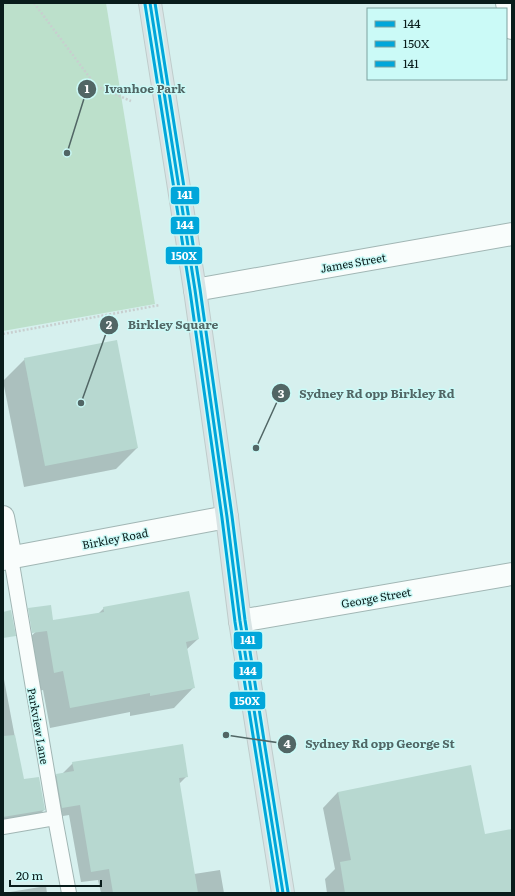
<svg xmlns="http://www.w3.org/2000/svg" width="515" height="896" font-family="Literata,serif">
	<rect width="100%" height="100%" fill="#d6f0ee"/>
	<polygon fill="#bce0cb" points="3,3 106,3 155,304 3,331"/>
	<g fill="#0003">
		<polygon points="25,359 137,448 116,469 24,487 3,381"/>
		<polygon points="104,608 198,639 186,650 194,687 174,708 130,716 130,712 50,728 43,690 34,692 25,642 46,622 98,614"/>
		<polygon points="3,674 23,780 44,810 33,821 3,825"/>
		<polygon points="73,763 187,776 179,784 194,874 220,870 224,893 101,893 98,880 81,882 69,815 51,818 46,786 57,775 62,774"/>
		<polygon points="338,792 484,835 512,830 512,893 327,893 325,879 335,869 323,808"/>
		<polygon points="46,886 47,893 4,893"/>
	</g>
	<g fill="#b7d8d0">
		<polygon points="117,340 138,448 45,466 24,358"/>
		<polygon points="189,591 199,639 186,642 195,688 150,696 150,693 70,708 63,671 54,673 47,631 32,633 28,608 51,605 53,620 104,612 103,607"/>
		<polygon points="11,610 16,636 3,638 3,612"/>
		<polygon points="15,735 24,779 39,777 45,810 3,817 3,736"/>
		<polygon points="183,744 188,777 179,778 198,893 113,893 109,869 91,872 80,805 62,808 56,774 74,771 72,762"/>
		<polygon points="471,765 485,834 512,829 512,893 345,893 340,862 351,860 338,792"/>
	</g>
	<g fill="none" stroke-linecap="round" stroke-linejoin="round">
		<g stroke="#a1b6b4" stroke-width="16">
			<g id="service">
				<polyline points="11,558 55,818 69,893"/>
				<polyline points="3,827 55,818"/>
			</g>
		</g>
		<g stroke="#a1b6b4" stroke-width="24">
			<g id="minor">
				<polyline points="507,3 512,28"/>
				<polyline points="195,290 512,234"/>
				<polyline points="3,517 11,558"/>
				<polyline points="3,559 227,517"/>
				<polyline points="240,621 512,574"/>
			</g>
		</g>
		<g stroke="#bfcccb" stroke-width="24">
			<polyline id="primary" points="150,3 195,290 227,517 240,621 283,893"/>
		</g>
		<g stroke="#c8cfcf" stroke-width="2.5" stroke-dasharray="2 2" stroke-linecap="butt">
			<polyline points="34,3 96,86 131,101"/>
			<polyline points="3,334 160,305"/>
		</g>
		<use href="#service" stroke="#f9fdfc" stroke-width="14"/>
		<use href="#minor" stroke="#f9fdfc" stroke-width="22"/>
		<use href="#primary" stroke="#d9e4e5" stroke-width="22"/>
		<g stroke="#cbfaf7" stroke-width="6">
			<polyline id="bus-1" points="150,3 195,290 227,517 240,621 283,893"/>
		</g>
		<g stroke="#cbfaf7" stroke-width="6">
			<polyline id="bus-2" points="145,4 190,291 222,518 235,622 278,893"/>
		</g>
		<g stroke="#cbfaf7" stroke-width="6">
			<polyline id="bus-3" points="155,3 200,289 232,516 245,620 288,892"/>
		</g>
		<use href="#bus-1" stroke="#01a6da" stroke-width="3"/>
		<use href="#bus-2" stroke="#01a6da" stroke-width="3"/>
		<use href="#bus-3" stroke="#01a6da" stroke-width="3"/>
	</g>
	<g text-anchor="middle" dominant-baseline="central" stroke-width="3" stroke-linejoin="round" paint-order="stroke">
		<g font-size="11" fill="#091c1b" stroke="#cbfaf7">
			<text transform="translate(353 262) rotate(-10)">James Street</text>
			<text transform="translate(115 538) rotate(-11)">Birkley Road</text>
			<text transform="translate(376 597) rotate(-10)">George Street</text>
			<text transform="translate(39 726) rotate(80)">Parkview Lane</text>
		</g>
	</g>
	<path fill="none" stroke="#516665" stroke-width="1.5" d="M67 153L87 89M81 403L109 325M256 448L281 393M226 735L287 744"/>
	<g fill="#516665" stroke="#cbfaf7" stroke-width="1.5">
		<circle cx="67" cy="153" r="4"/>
		<circle cx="81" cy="403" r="4"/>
		<circle cx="256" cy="448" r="4"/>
		<circle cx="226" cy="735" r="4"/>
		<circle cx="87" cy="89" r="10"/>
		<circle cx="109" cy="325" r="10"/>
		<circle cx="281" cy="393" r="10"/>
		<circle cx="287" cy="744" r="10"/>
	</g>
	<g font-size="12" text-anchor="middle" font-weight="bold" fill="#fff">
		<text x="87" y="93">1</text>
		<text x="109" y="329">2</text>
		<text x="281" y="398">3</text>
		<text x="287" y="748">4</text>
	</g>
	<g font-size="12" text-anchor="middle" font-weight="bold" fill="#516665" stroke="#cbfaf7" stroke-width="3" stroke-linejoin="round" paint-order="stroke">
		<text x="145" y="93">Ivanhoe Park</text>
		<text x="173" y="329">Birkley Square</text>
		<text x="377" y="398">Sydney Rd opp Birkley Rd</text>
		<text x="380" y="748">Sydney Rd opp George St</text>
	</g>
	<g stroke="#cbfaf7" stroke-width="1.5">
		<rect x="170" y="186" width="30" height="19" rx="4" fill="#01a6da"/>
		<rect x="170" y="216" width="30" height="19" rx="4" fill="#01a6da"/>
		<rect x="165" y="246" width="38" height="19" rx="4" fill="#01a6da"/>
		<rect x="233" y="631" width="30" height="19" rx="4" fill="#01a6da"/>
		<rect x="233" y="661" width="30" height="19" rx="4" fill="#01a6da"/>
		<rect x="229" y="691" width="37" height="19" rx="4" fill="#01a6da"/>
	</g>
	<g font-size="11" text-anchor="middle" font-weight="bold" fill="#fff">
		<text x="185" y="199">141</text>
		<text x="185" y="229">144</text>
		<text x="184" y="260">150X</text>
		<text x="248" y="644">141</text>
		<text x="248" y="675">144</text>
		<text x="247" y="705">150X</text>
	</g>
	<rect width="515" height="896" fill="none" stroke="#091c1b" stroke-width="8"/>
	<rect x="367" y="8" width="140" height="72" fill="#cbfaf7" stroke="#7da19f"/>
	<rect x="375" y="21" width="20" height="6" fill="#01a6da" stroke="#7da19f"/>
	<text x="403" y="28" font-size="12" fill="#091c1b">144</text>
	<rect x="375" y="41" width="20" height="6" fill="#01a6da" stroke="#7da19f"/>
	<text x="403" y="48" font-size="12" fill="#091c1b">150X</text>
	<rect x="375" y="61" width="20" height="6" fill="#01a6da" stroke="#7da19f"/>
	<text x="403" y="68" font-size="12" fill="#091c1b">141</text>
	<path d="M10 880v6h91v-6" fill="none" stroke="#091c1b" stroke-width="2"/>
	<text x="16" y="880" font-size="12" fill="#091c1b" stroke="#cbfaf7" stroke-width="3" paint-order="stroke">20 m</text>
</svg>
